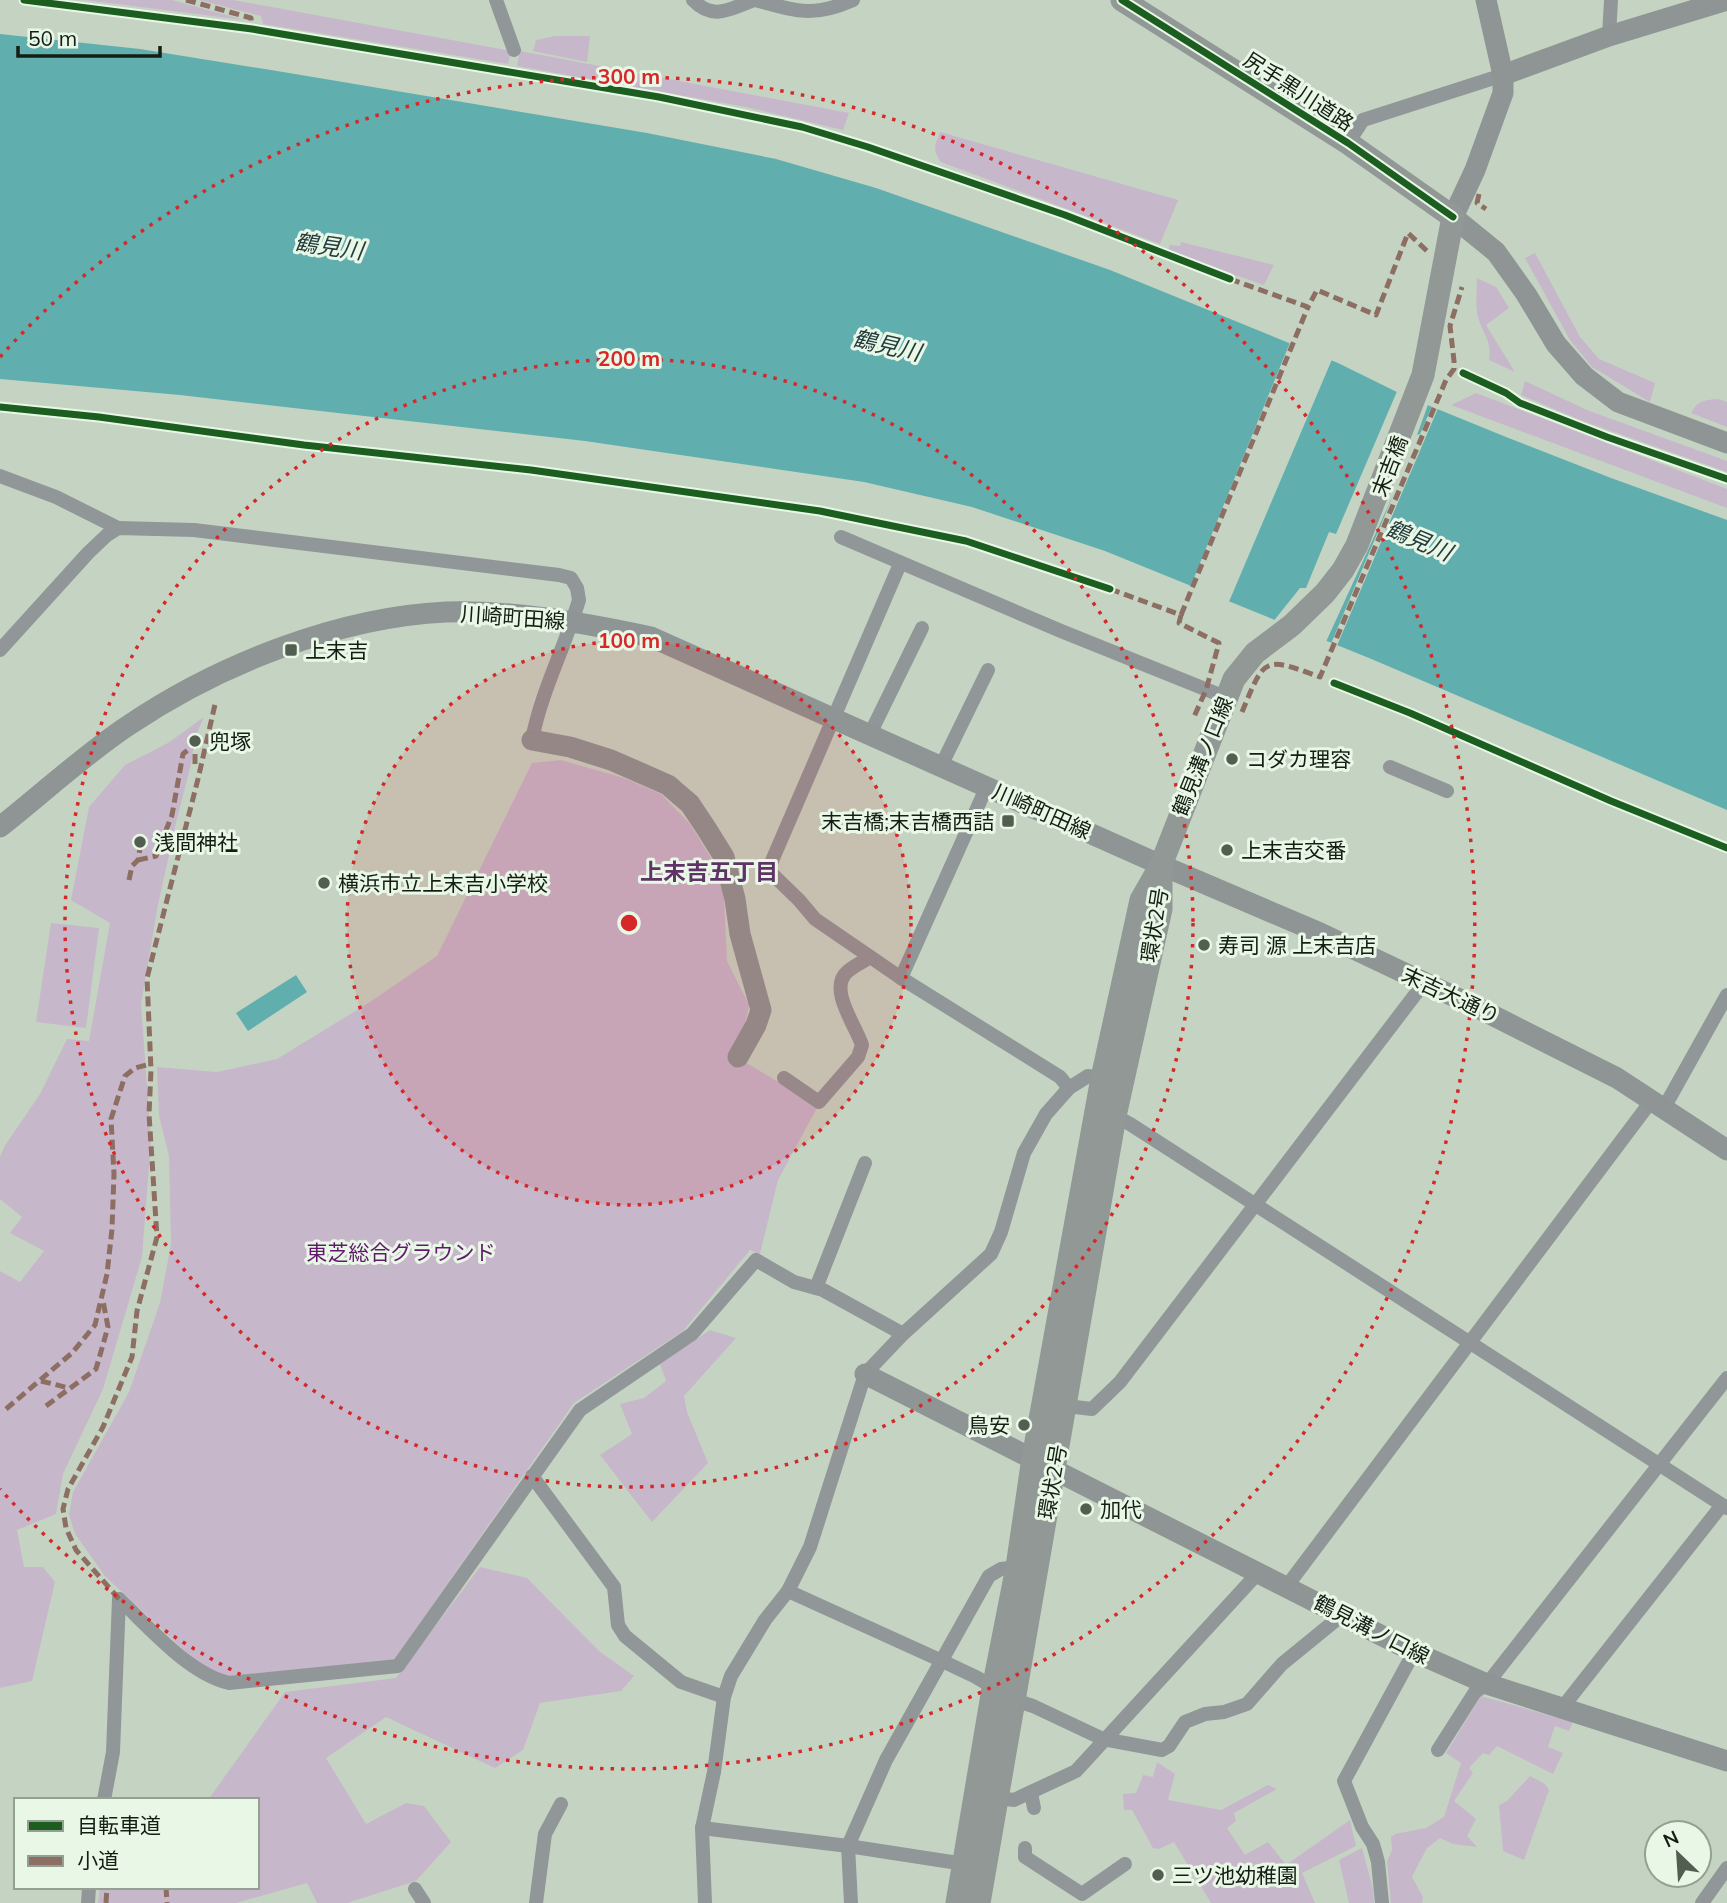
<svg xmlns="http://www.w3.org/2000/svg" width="1727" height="1903" font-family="Mulish,'Noto Sans JP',sans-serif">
	<rect width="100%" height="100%" fill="#c5d4c2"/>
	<g fill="#c7b7ca">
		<polygon points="85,0 172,0 244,20"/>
		<polygon points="199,0 233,0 511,51 508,64 263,24 261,16"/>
		<polygon points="555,36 590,36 587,62 533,51 536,40"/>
		<polygon points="520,51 849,113 843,130 746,107 517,66"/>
		<path d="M940,132L1178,200L1160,244L941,162C932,151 935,144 940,132Z"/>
		<polygon points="1181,242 1274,265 1264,285 1167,252 1170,245 1180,246"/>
		<polygon points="1535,253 1580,337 1599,359 1655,383 1650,402 1592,367 1570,340 1525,258"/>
		<path d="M1477,278L1496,287L1509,308L1486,325L1515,372L1489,360C1492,340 1483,335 1478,317C1475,304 1477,291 1477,278Z"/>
		<polygon points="1525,381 1587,410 1727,461 1727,472 1580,420 1521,395"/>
		<polygon points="1476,393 1727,489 1727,508 1451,405"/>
		<path d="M1719,399L1727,402V427L1691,413C1698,400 1705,400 1719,399Z"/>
		<polygon points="204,717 195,737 191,764 176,823 158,905 141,1004 151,1140 142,1257 103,1389 63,1474 56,1514 17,1530 24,1567 43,1567 55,1582 32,1681 0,1688 0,1271 20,1282 44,1251 10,1233 22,1217 0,1199 0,1157 4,1147 40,1094 67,1039 89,1041 110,923 71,900 89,807 125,765 168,743"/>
		<polygon points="561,760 624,778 661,794 690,824 711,858 724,897 727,961 749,1005 744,1031 730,1053 818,1106 778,1180 760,1254 750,1250 683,1331 574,1403 392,1663 223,1677 203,1668 105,1576 75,1534 69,1515 73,1492 129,1392 160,1303 171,1244 169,1156 159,1116 157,1067 217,1072 277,1059 370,1002 437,956 532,763"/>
		<polygon points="51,923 99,928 86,1028 36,1022"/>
		<polygon points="710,1330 736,1338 684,1396 687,1412 708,1463 652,1522 600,1455 632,1434 620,1404 644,1398 666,1381 660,1364"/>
		<polygon points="480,1567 527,1578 599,1651 634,1676 621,1691 540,1703 523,1750 495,1768 386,1717 326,1758 366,1824 406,1803 424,1806 451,1842 416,1881 347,1903 317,1903 307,1883 236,1903 98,1903 100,1887 257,1887 257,1800 208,1800 285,1692 396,1678"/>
		<polygon points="1481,1696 1573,1722 1569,1731 1555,1726 1548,1747 1563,1753 1553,1774 1497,1746 1489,1755 1483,1753 1469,1768 1473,1773 1454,1801 1476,1819 1467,1836 1477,1847 1453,1844 1440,1838 1427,1848 1412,1877 1423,1897 1422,1903 1391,1903 1387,1862 1392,1850 1391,1837 1395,1834 1426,1828 1444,1817 1461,1763 1446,1753"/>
		<polygon points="1157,1762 1175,1774 1168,1800 1221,1810 1268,1785 1277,1789 1234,1813 1236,1821 1227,1828 1245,1855 1268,1842 1286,1865 1350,1820 1356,1846 1302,1873 1315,1903 1211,1903 1174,1842 1159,1849 1153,1848 1132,1810 1124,1810 1123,1794 1136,1793 1143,1775 1153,1777"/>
		<polygon points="1530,1776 1545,1784 1549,1790 1524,1860 1503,1851 1499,1805 1507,1801"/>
		<polygon points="1362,1848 1373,1889 1374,1903 1349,1903 1339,1860"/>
	</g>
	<g fill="#60aeae">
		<polygon points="0,34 140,49 283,72 647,133 776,159 876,188 1110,270 1338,363 1403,395 1506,437 1611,478 1727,520 1727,810 1369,658 1105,551 972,507 864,482 585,441 180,395 0,379"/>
		<polygon points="296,975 307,992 248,1031 236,1013"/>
	</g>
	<g fill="#c5d4c2">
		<polygon points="1291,340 1333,357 1228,604 1219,603 1189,590"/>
		<polygon points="1398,389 1429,402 1417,435 1420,434 1433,404 1439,406 1336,648 1330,646 1395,491 1325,644 1272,623 1300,588 1306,588 1329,532 1336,534"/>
	</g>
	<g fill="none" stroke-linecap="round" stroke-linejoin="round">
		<g stroke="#919698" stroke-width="14">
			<polyline points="496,0 514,50"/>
			<path d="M693,0C713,21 730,9 754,0"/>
			<path d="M755,0C796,11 812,18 853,0"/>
			<polyline points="1609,36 1611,0"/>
			<polyline points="1348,143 1363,120 1503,75"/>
			<polyline points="0,476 56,497 118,528"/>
			<polyline points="841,537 1061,631 1225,697"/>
			<polyline points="900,564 768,870 799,900 815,919 901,978 1060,1077 1069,1088"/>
			<path d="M0,650L88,553L107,535L118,528L194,530L559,575L571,578L577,588L579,600C565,647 541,692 532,740"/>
			<polyline points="870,734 922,628"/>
			<polyline points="941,766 988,670"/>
			<polyline points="1390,767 1447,791"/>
			<polyline points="901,978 987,786"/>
			<path d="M784,1078L819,1102L858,1057L862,1045C856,1026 828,989 847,972C853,966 863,962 870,957"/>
			<polyline points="1664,1108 1727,995"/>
			<polyline points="1115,1116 1130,1124 1727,1508"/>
			<polyline points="816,1288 865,1163"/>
			<polyline points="1066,1406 1092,1409 1120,1382 1424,983"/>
			<polyline points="532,1476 614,1587 618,1625 625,1636 681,1682 724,1697"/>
			<polyline points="1287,1586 1652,1100"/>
			<polyline points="788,1591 940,1660 976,1677 1014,1700 1033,1706 1103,1739 1162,1750 1169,1746 1185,1722 1205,1714 1224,1712 1247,1704 1282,1664 1342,1615"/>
			<path d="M119,1599C150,1628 188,1673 229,1683L398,1666L580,1410L692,1334L756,1260L794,1282L823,1290L903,1334"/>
			<polyline points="1562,1708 1722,1505"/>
			<polyline points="1438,1750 1475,1692 1487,1684 1727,1378"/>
			<polyline points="1031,1793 1034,1808"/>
			<polyline points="998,1798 1014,1800 1076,1771 1258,1573"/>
			<polyline points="104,1800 113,1752 119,1599"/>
			<polyline points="702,1828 848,1846 971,1865"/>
			<polyline points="1025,1848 1025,1857 1082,1894 1125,1864"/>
			<polyline points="415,1889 424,1903"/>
			<polyline points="88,1903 89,1887"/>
			<polyline points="536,1903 545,1834 561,1804"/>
			<polyline points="705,1903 702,1828 714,1772 724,1697 731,1676 765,1620 788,1591 810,1547 865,1374 903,1334 991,1254 1001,1232 1024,1153 1046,1114 1069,1088 1088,1076 1102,1078"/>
			<polyline points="851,1903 848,1846 886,1760 989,1576 1001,1569 1017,1567"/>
			<polyline points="1382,1903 1378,1862 1373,1844 1362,1827 1344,1781 1414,1652"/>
			<polyline points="1702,1903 1727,1868"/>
		</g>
		<g stroke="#8e9594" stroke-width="21">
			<polyline points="1486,0 1503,75 1503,93 1475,170 1453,217 1496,252 1526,294 1556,344 1584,376 1618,402 1727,443"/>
			<polyline points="1503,75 1609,36 1727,0"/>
			<polyline points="532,740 570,747 611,760 668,785 690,804 706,828 724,857 735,899 740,934 761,1010 756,1025 738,1057"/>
			<path d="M0,827C42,794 85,754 129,725C218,665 338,617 446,612C516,610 584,623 651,637L1161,865L1320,933L1472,1005L1617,1078L1727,1150"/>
			<polyline points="865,1374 1414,1652 1487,1684 1727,1761"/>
		</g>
		<g stroke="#919896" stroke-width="23">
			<polyline points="957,1903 993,1689 1017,1567 1033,1458 1102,1078 1141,900 1161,865 1234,679 1255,653 1292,625 1325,593 1343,570 1357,545 1423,375 1453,217 1348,143 1122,0"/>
			<polyline points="979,1903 1115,1116 1161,909 1161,868"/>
		</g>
		<g stroke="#8d6e63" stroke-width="5" stroke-dasharray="10 5" stroke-linecap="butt">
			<polyline points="186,0 251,18 252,29"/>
			<polyline points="1479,194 1477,203 1486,209"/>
			<polyline points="1230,279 1308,307 1317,290 1376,315 1408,233 1427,251"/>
			<polyline points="1110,589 1181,615 1179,623 1219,643 1206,690 1193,719"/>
			<polyline points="1181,615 1308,307"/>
			<path d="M1242,712C1265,657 1263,656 1320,677L1446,380L1454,369V361L1450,326L1462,287"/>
			<polyline points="138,860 156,856 172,815 183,754 195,744 195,769"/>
			<polyline points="129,880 132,866 138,860 141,842"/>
			<polyline points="41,1381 69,1388"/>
			<polyline points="46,1406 96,1369 108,1327 103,1301"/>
			<polyline points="6,1409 72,1353 95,1325 107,1274 112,1229 114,1174 111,1119 125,1076 135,1068 150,1064"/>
			<polyline points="119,1599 76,1550 66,1528 63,1509 68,1489 103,1427 132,1357 137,1311 157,1237 149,1114 151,1070 147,978 198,779 216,700"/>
			<polyline points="166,1887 167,1903"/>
			<polyline points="106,1903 107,1887"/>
		</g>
		<g stroke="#e9f7e7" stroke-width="11">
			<g id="cycleway">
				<polyline points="24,0 252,29 659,97 802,127 868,147 1065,215 1230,279"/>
				<polyline points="1122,0 1348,143 1453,217"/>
				<polyline points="1463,373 1506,393 1520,403 1607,437 1727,479"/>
				<polyline points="0,407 99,417 304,445 531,470 820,511 966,541 1110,589"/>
				<polyline points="1334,683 1410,713 1611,801 1727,848"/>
			</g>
		</g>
		<use href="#cycleway" stroke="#1b5e20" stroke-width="7"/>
	</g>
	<circle cx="629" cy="923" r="282" fill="#d62828" fill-opacity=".12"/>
	<g fill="none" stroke="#d62828" stroke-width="3.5" stroke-dasharray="3.5 7">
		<circle cx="629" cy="923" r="282"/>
		<circle cx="629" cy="923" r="564"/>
		<path d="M0 357A846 846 0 1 1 0 1489"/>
	</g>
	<g fill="#525e50" stroke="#e9f7e7" stroke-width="2.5">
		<rect x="284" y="643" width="14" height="14" rx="3.5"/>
		<circle cx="195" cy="741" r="7"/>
		<circle cx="1232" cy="759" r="7"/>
		<rect x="1001" y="814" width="14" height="14" rx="3.5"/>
		<circle cx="140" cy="842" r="7"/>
		<circle cx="1227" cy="850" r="7"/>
		<circle cx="324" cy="883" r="7"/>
		<circle cx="1204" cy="945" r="7"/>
		<circle cx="1024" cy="1425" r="7"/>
		<circle cx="1086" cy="1509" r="7"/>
		<circle cx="1158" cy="1875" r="7"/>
	</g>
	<g text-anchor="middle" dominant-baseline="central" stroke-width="6" stroke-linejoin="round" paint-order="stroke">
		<g font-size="21" fill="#141e13" stroke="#e9f7e7">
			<text transform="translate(1299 91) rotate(33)">尻手黒川道路</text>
			<text transform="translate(1389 466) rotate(-69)">末吉橋</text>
			<text transform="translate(513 617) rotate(4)">川崎町田線</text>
			<text transform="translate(1202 756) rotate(-68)">鶴見溝ノ口線</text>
			<text transform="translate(1042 811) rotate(24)">川崎町田線</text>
			<text transform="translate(1154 925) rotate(-81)">環状2号</text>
			<text transform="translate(1451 995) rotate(25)">末吉大通り</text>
			<text transform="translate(1052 1482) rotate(-80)">環状2号</text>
			<text transform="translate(1372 1629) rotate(27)">鶴見溝ノ口線</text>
		</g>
		<g font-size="21" fill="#141e13" stroke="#e9f7e7" text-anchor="start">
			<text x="305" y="650">上末吉</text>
			<text x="209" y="741">兜塚</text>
			<text x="1246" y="759">コダカ理容</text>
			<text x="994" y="821" text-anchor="end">末吉橋;末吉橋西詰</text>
			<text x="154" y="842">浅間神社</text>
			<text x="1241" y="850">上末吉交番</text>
			<text x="338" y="883">横浜市立上末吉小学校</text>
			<text x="1218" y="945">寿司 源 上末吉店</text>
			<text x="1010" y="1425" text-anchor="end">鳥安</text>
			<text x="1100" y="1509">加代</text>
			<text x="1172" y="1875">三ツ池幼稚園</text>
		</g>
		<g font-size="21" fill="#62196d" stroke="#e9f7e7">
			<text x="401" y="1252">東芝総合グラウンド</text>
		</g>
		<g font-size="23" font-style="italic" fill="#243c3e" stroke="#e9f7e7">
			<text transform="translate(329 246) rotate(8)">鶴見川</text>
			<text transform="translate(887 345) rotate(13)">鶴見川</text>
			<text transform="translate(1419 540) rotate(23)">鶴見川</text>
		</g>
		<g font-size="23" font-weight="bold" fill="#603367" stroke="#e9f7e7">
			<text x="709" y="871">上末吉五丁目</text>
		</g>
	</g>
	<circle cx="629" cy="923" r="10" fill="#d62828" stroke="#e9f7e7" stroke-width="3.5"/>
	<g font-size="21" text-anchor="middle" font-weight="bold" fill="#d62828" stroke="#e9f7e7" stroke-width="6" stroke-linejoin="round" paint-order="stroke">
		<text x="629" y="84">300 m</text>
		<text x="629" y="366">200 m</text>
		<text x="629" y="648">100 m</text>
	</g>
	<rect x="14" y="1798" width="245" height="91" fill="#e9f7e7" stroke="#94a092" stroke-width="2"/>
	<rect x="28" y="1821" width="35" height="10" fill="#1b5e20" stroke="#94a092" stroke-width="2"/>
	<text x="77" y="1833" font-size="21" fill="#141e13">自転車道</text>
	<rect x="28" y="1856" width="35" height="10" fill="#8d6e63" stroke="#94a092" stroke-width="2"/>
	<text x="77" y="1868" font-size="21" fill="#141e13">小道</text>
	<g transform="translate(1678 1854) rotate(335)"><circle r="33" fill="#e9f7e7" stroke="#94a092" stroke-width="2"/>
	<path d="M0-5L12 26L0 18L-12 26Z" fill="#525e50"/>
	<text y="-10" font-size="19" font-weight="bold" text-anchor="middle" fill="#141e13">N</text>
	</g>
	<path d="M18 46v10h142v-10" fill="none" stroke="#141e13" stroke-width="3.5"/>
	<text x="28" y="46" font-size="21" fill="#141e13" stroke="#e9f7e7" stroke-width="5" paint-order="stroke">50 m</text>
</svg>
